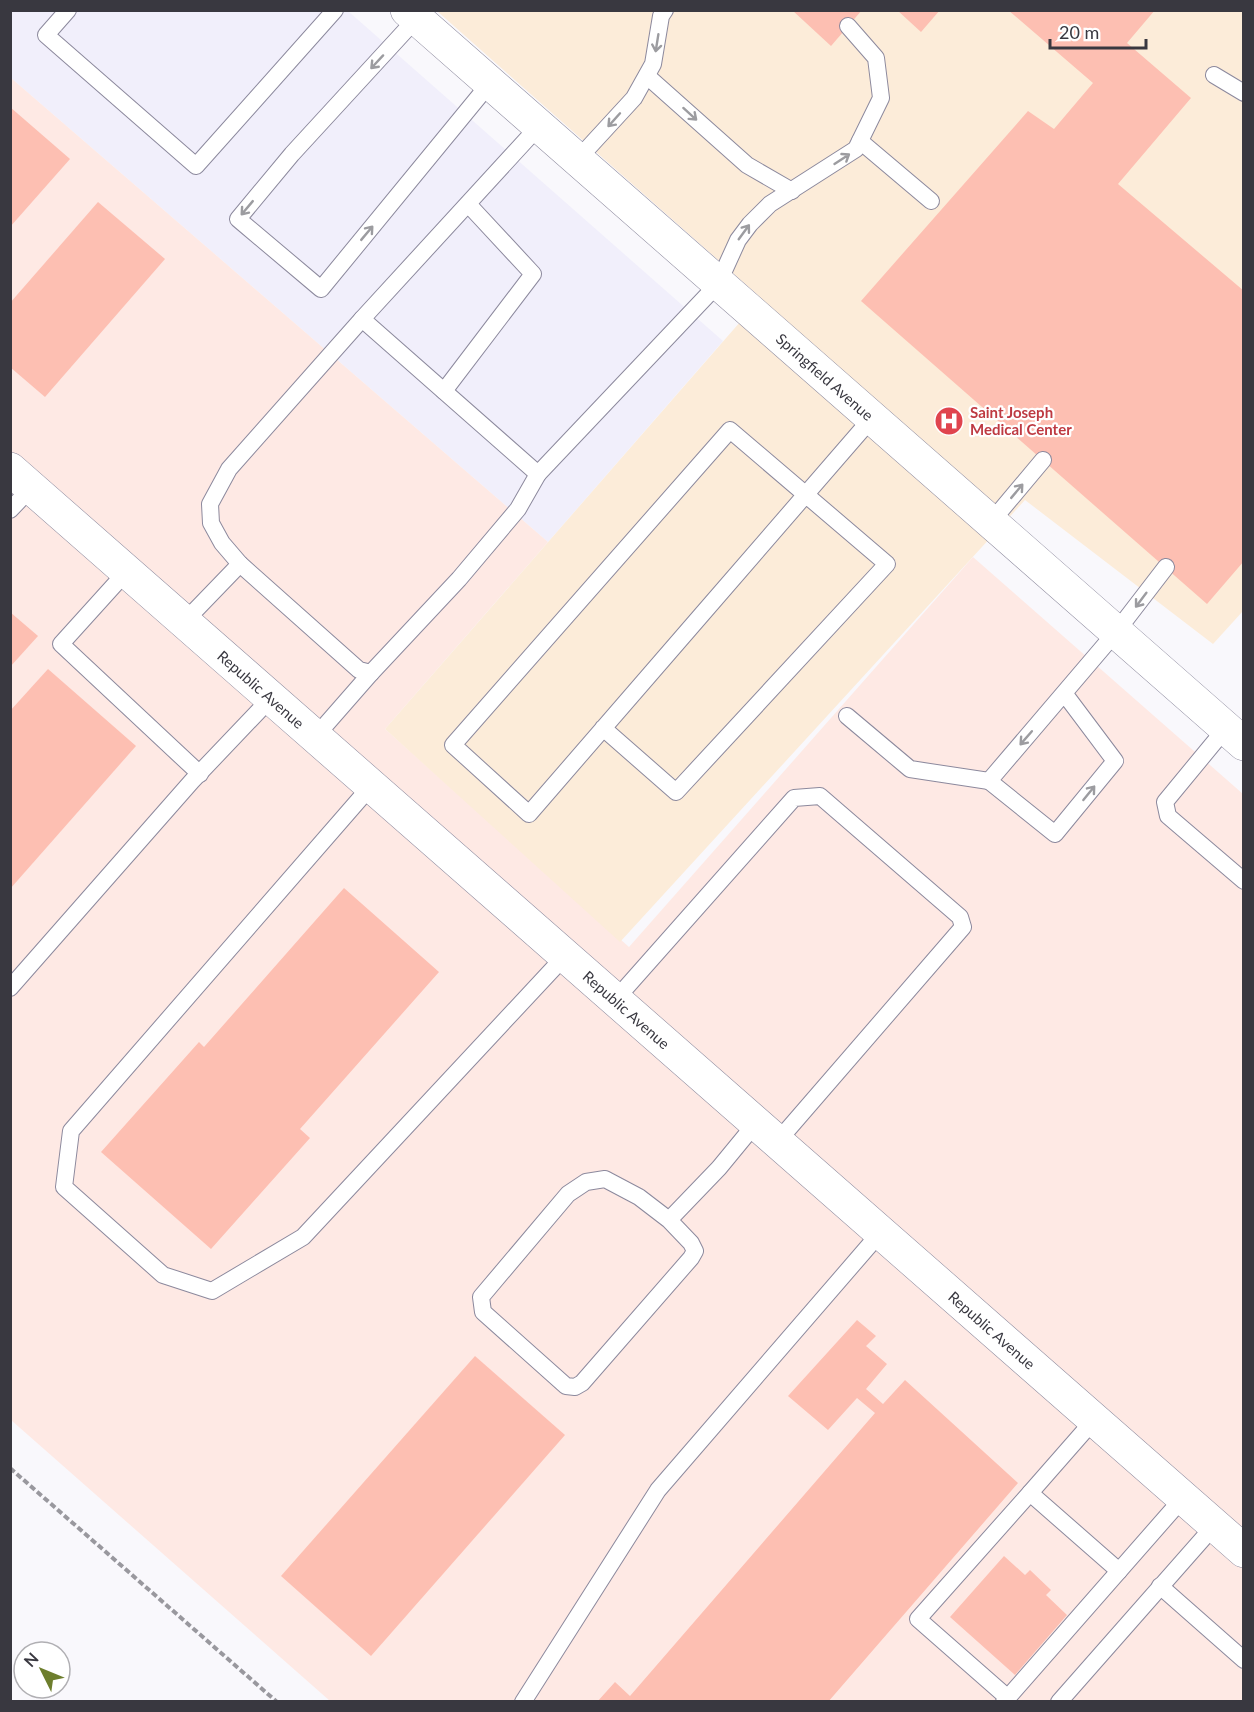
<svg xmlns="http://www.w3.org/2000/svg" width="1254" height="1712" font-family="Lato,sans-serif">
	<rect width="100%" height="100%" fill="#f9f8fc"/>
	<polygon fill="#f1effb" points="11,11 348,11 723,341 548,542 11,78"/>
	<polygon fill="#fee9e4" points="11,78 548,542 385,729 629,947 973,557 1243,794 1243,1701 330,1701 11,1420"/>
	<polygon fill="#fcecd9" points="437,11 1243,11 1243,611 1213,644 1025,500 620,942 385,729 761,298"/>
	<g fill="#fdbfb2">
		<polygon points="792,10 862,10 831,46"/>
		<polygon points="897,10 940,10 921,32"/>
		<polygon points="1008,10 1155,10 1127,43 1191,98 1118,184 1244,291 1244,561 1207,604 861,301 1028,111 1054,129 1093,83"/>
		<polygon points="10,107 70,159 10,227"/>
		<polygon points="98,202 165,259 45,397 10,367 10,303"/>
		<polygon points="10,612 38,636 10,667"/>
		<polygon points="48,669 136,746 10,889 10,711"/>
		<polygon points="344,888 439,972 300,1129 310,1138 211,1249 101,1152 199,1042 204,1047"/>
		<polygon points="857,1320 876,1336 866,1346 887,1364 866,1389 883,1404 905,1380 1018,1483 828,1702 597,1702 615,1682 630,1696 875,1413 857,1398 828,1430 788,1396"/>
		<polygon points="475,1356 565,1435 371,1656 281,1576"/>
		<polygon points="1004,1556 1025,1575 1030,1570 1051,1590 1046,1595 1067,1615 1015,1675 950,1617"/>
	</g>
	<g fill="none" stroke-linecap="round" stroke-linejoin="round">
		<g stroke="#8c899d" stroke-width="18">
			<g id="lane">
				<polyline points="68,10 46,35 196,166 335,10"/>
				<polyline points="416,19 292,154 238,219 321,289 490,83"/>
				<polyline points="1214,75 1244,93"/>
				<polyline points="647,76 747,165 792,191"/>
				<polyline points="539,126 362,319 538,474 718,284 738,240 750,224 770,204 856,149 881,98 876,58 848,26"/>
				<polyline points="860,141 931,201"/>
				<polyline points="577,160 634,98 653,64 661,16 665,10"/>
				<polyline points="362,319 229,469 210,504 211,523 222,543 240,564 359,670 371,673 459,579 518,509 538,474"/>
				<polyline points="444,391 533,274 468,204"/>
				<polyline points="10,510 31,488"/>
				<polyline points="991,522 1043,460"/>
				<polyline points="127,571 61,644 200,774"/>
				<polyline points="184,622 240,564"/>
				<polyline points="1064,693 1115,761 1055,834 989,781 1116,632 1166,567"/>
				<polyline points="847,716 910,769 989,781"/>
				<path d="M603,728L676,792L887,564L730,430L453,745L529,814C643,682 758,550 872,418"/>
				<polyline points="1226,728 1165,802 1168,816 1244,881"/>
				<polyline points="315,737 371,673"/>
				<polyline points="371,786 71,1131 64,1187 163,1275 212,1291 303,1237 565,956"/>
				<polyline points="10,988 192,781 271,698"/>
				<polyline points="615,1000 794,798 820,796 960,917 963,927 777,1142"/>
				<polyline points="669,1220 691,1243 695,1251 691,1258 582,1383 575,1387 566,1386 483,1312 481,1297 568,1194 586,1182 605,1179 639,1197 669,1220 719,1168 756,1123"/>
				<polyline points="1030,1493 1094,1420"/>
				<polyline points="1160,1586 1244,1660"/>
				<polyline points="1008,1698 918,1619 1030,1493 1119,1571"/>
				<polyline points="523,1702 658,1490 880,1233"/>
				<polyline points="1004,1702 1183,1498"/>
				<polyline points="1059,1702 1214,1526"/>
			</g>
		</g>
		<g stroke="#8c899d" stroke-width="34">
			<g id="street">
				<path id="s1" d="M10,469L1244,1551"/>
			</g>
		</g>
		<g stroke="#8c899d" stroke-width="34">
			<g id="secondary">
				<path id="s2" d="M407,10L1244,744"/>
			</g>
		</g>
		<polyline stroke="#99989e" stroke-width="4" stroke-dasharray="6 3" stroke-linecap="butt" points="10,1468 277,1702"/>
		<use href="#lane" stroke="#fff" stroke-width="16"/>
		<use href="#street" stroke="#fff" stroke-width="33"/>
		<use href="#secondary" stroke="#fff" stroke-width="33"/>
	</g>
	<defs><path id="oneway-shaft" d="M-6 0H5M1.5-3L5.5 0L1.5 3" fill="none" stroke-width="1.6" stroke-linecap="round" stroke-linejoin="round" transform="scale(1.5)"/></defs>
	<g stroke="#9c9ca0">
		<use href="#oneway-shaft" transform="translate(657 43) rotate(99)"/>
		<use href="#oneway-shaft" transform="translate(377 62) rotate(133)"/>
		<use href="#oneway-shaft" transform="translate(690 114) rotate(42)"/>
		<use href="#oneway-shaft" transform="translate(614 120) rotate(132)"/>
		<use href="#oneway-shaft" transform="translate(842 159) rotate(-33)"/>
		<use href="#oneway-shaft" transform="translate(247 208) rotate(130)"/>
		<use href="#oneway-shaft" transform="translate(744 232) rotate(-54)"/>
		<use href="#oneway-shaft" transform="translate(367 233) rotate(-50)"/>
		<use href="#oneway-shaft" transform="translate(1017 491) rotate(-50)"/>
		<use href="#oneway-shaft" transform="translate(1141 600) rotate(127)"/>
		<use href="#oneway-shaft" transform="translate(1026 738) rotate(131)"/>
		<use href="#oneway-shaft" transform="translate(1089 793) rotate(-51)"/>
	</g>
	<defs>
		<g id="hospital-disc" transform="scale(1.5)"><circle r="9.5" fill="#e0444e" stroke="#fff"/><path d="M-5-5h3v3.5h4V-5h3V5h-3V1.5h-4V5h-3Z" fill="#fff"/></g>
	</defs>
	<g fill-rule="evenodd">
		<use href="#hospital-disc" x="949" y="421"/>
	</g>
	<g text-anchor="middle" dominant-baseline="central" stroke-width="4.5" stroke-linejoin="round" paint-order="stroke">
		<g font-size="15" fill="#393840" stroke="#fff">
			<text stroke="none"><textPath href="#s2" startOffset="556">Springfield Avenue</textPath></text>
			<text stroke="none"><textPath href="#s1" startOffset="334">Republic Avenue</textPath></text>
			<text stroke="none"><textPath href="#s1" startOffset="820">Republic Avenue</textPath></text>
			<text stroke="none"><textPath href="#s1" startOffset="1306">Republic Avenue</textPath></text>
		</g>
		<g font-size="15" font-weight="bold" fill="#be3a42" stroke="#fff" text-anchor="start">
			<text x="970" y="412">Saint Joseph<tspan x="970" dy="17">Medical Center</tspan></text>
		</g>
	</g>
	<rect width="1254" height="1712" fill="none" stroke="#393840" stroke-width="24"/>
	<g transform="translate(42 1670) rotate(313)"><circle r="28" fill="#ffffff" stroke="#b0afb3" stroke-width="1.5"/>
	<path d="M0-4.5L10 22L0 15L-10 22Z" fill="#6d7e2d"/>
	<text y="-9" font-size="16" font-weight="bold" text-anchor="middle" fill="#393840">N</text>
	</g>
	<path d="M1050 39v9h96v-9" fill="none" stroke="#393840" stroke-width="3"/>
	<text x="1059" y="39" font-size="18" fill="#393840" stroke="#ffffff" stroke-width="4.5" paint-order="stroke">20 m</text>
</svg>
